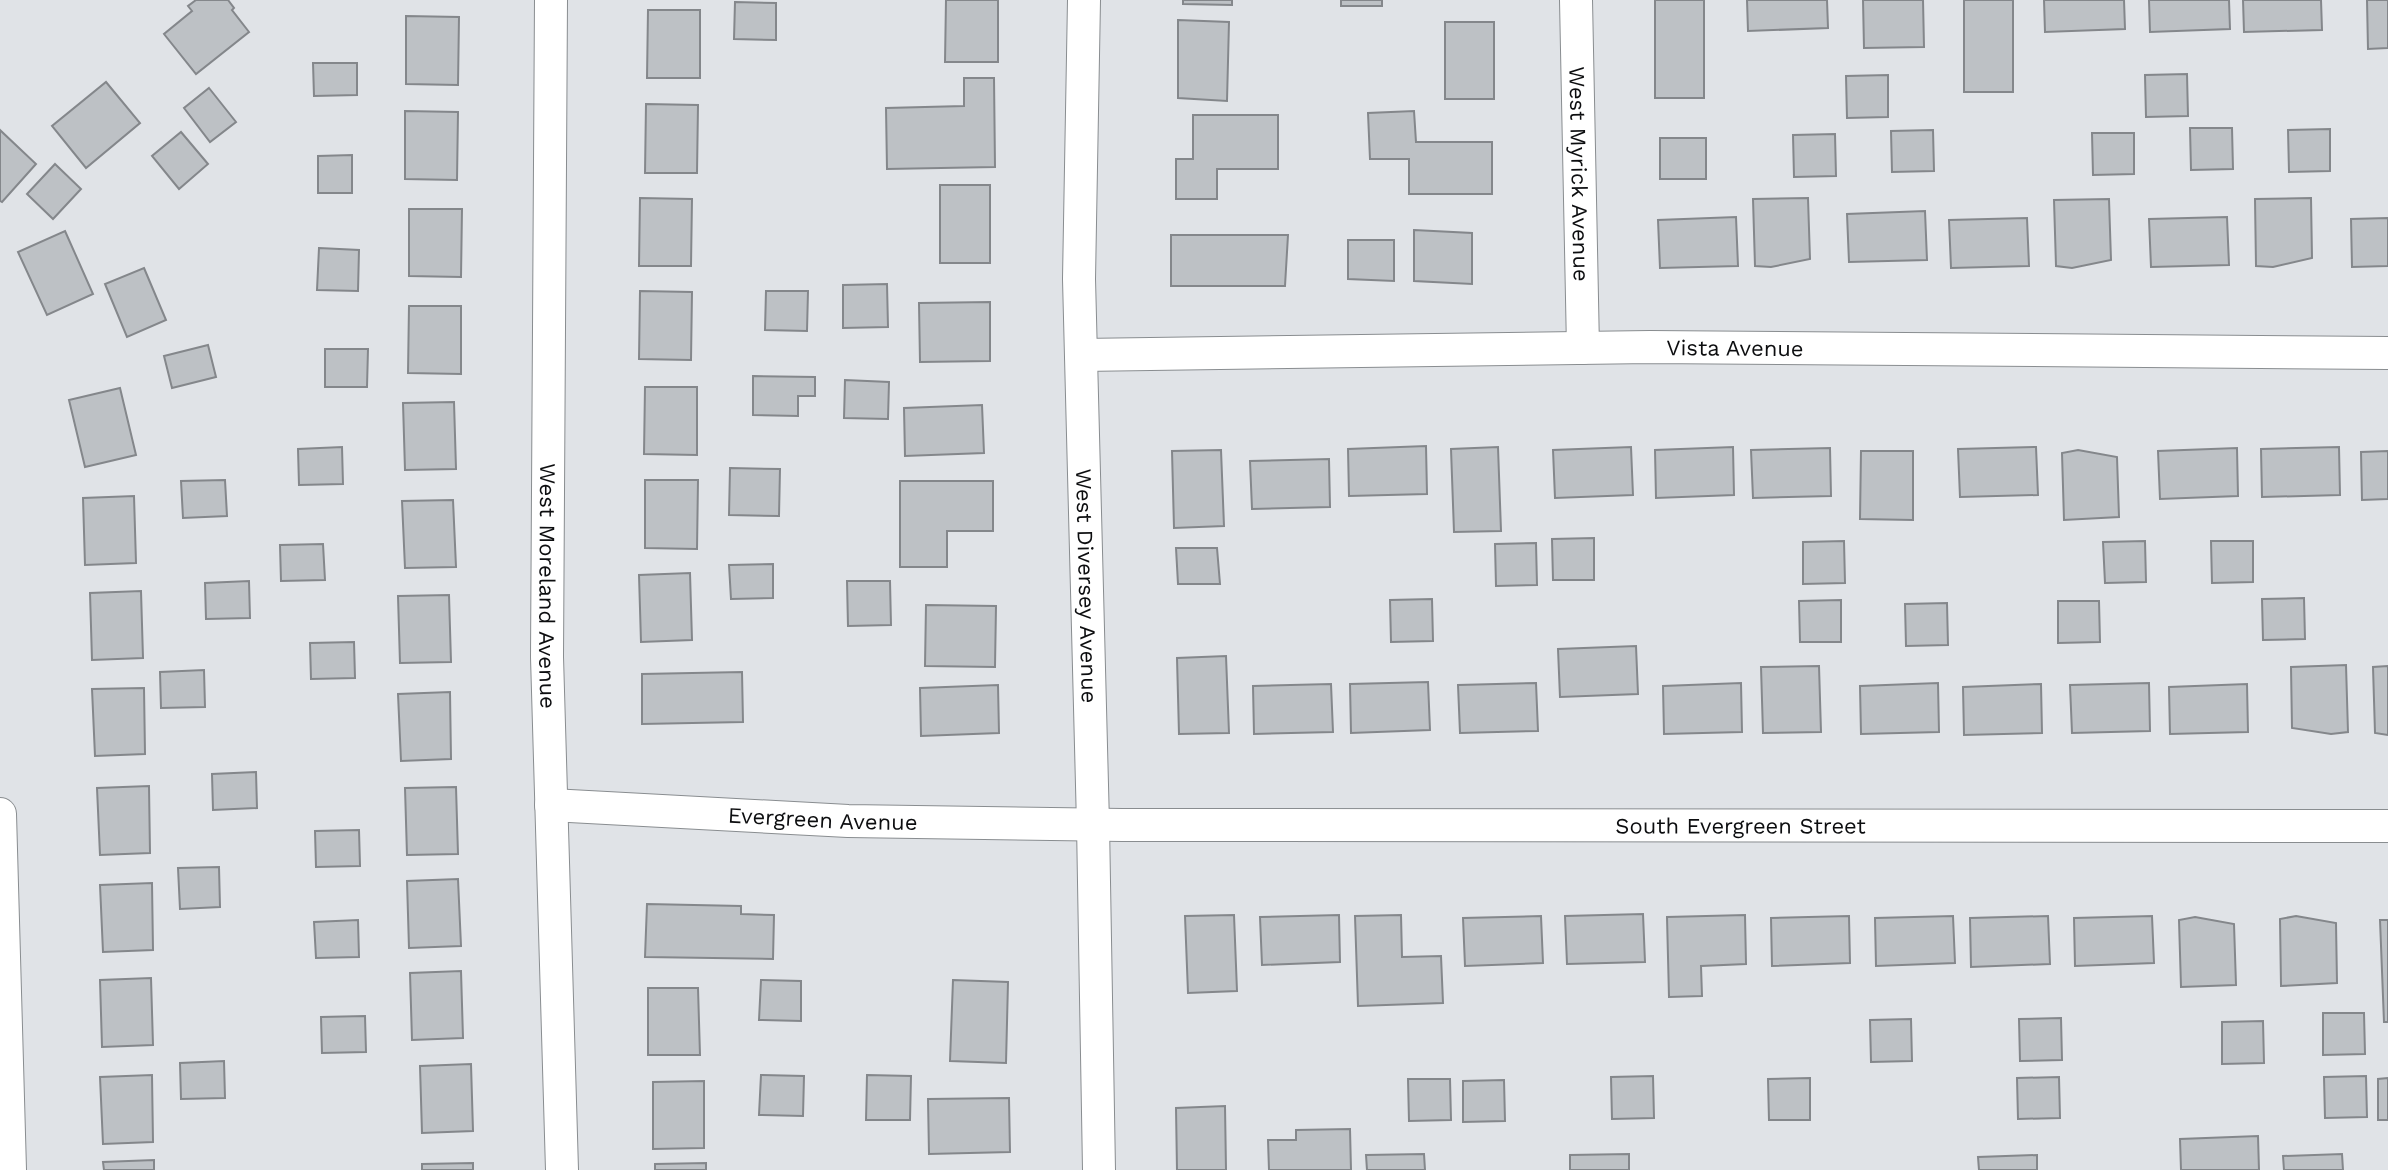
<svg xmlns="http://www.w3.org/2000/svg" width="2388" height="1170" font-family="'Work Sans',sans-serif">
	<rect width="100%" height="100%" fill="#e0e3e7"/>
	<g fill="#bdc1c5" stroke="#84878b" stroke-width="2">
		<polygon points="196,0 228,0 234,8 232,10 249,32 196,74 164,34 192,11 188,6"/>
		<polygon points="946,0 998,0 998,62 945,62"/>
		<polygon points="1183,0 1232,0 1232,5 1183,4"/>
		<rect x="1341" y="0" width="41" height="6"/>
		<rect x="1655" y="0" width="49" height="98"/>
		<polygon points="1747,0 1827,0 1828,28 1748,31"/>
		<polygon points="1863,0 1923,0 1924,47 1864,48"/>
		<rect x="1964" y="0" width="49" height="92"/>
		<polygon points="2044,0 2124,0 2125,29 2045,32"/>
		<polygon points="2149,0 2229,0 2230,29 2150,32"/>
		<polygon points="2243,0 2321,0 2322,30 2244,32"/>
		<polygon points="2367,0 2388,0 2388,48 2368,49"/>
		<polygon points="735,2 776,3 776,40 734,39"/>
		<polygon points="648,10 700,10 700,78 647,78"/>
		<polygon points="406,16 459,17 458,85 406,84"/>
		<polygon points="1178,20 1229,22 1227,101 1178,98"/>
		<rect x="1445" y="22" width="49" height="77"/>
		<polygon points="313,63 357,63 357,95 314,96"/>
		<polygon points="2187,74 2188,116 2146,117 2145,75"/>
		<polygon points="1888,75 1888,117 1847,118 1846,76"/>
		<polygon points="964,78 994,78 995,167 887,169 886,108 964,106"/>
		<polygon points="106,82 140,123 86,168 52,126"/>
		<polygon points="209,88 236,122 210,142 184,108"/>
		<polygon points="646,104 698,105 697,173 645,173"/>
		<polygon points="405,111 458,112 457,180 405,179"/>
		<polygon points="1414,111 1416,142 1492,142 1492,194 1409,194 1409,159 1370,159 1368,113"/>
		<polygon points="1193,115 1278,115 1278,169 1217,169 1217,199 1176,199 1176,159 1193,159"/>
		<polygon points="2190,128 2232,128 2233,169 2191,170"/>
		<polygon points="2330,129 2330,171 2289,172 2288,130"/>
		<polygon points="0,130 36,164 2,202 0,201"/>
		<polygon points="1933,130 1934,171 1892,172 1891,131"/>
		<polygon points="181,132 208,164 179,189 152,156"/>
		<polygon points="2092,133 2134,133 2134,174 2093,175"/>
		<polygon points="1835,134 1836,176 1794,177 1793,135"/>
		<rect x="1660" y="138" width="46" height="41"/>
		<polygon points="352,155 352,193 318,193 318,156"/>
		<polygon points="55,164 81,189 53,219 27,194"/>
		<rect x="940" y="185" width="50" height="78"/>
		<polygon points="640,198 692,199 691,266 639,266"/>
		<polygon points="1808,198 1810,259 1771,267 1755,266 1753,199"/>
		<polygon points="2311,198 2312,258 2273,267 2256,266 2255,199"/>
		<polygon points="2109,199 2111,260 2072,268 2056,266 2054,200"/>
		<polygon points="409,209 462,209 461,277 409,276"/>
		<polygon points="1925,211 1927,260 1849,262 1847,214"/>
		<polygon points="1736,217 1738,266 1660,268 1658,220"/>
		<polygon points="2227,217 2229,265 2151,267 2149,219"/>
		<polygon points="2027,218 2029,266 1951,268 1949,220"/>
		<polygon points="2388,218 2388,266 2352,267 2351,219"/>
		<polygon points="1414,230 1472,233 1472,284 1414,281"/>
		<polygon points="65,231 93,294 47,315 18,252"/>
		<polygon points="1171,235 1288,235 1285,286 1171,286"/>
		<polygon points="1348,240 1394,240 1394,281 1348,279"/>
		<polygon points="319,248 359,250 358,291 317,290"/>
		<polygon points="144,268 166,320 127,337 105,284"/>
		<polygon points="887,284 888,327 843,328 843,285"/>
		<polygon points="640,291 692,292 691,360 639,359"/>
		<polygon points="766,291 808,291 807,331 765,330"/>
		<polygon points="990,302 990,361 920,362 919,303"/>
		<polygon points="409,306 461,306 461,374 408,373"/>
		<polygon points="208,345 216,377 172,388 164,356"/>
		<polygon points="325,349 368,349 367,387 325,387"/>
		<polygon points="753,376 815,377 815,396 798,396 798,416 753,415"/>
		<polygon points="845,380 889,382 888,419 844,418"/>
		<polygon points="645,387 697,387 697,455 644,454"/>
		<polygon points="120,388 136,455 85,467 69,400"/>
		<polygon points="454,402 456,469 405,470 403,403"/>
		<polygon points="982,405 984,453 905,456 904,408"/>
		<polygon points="1426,446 1427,494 1349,496 1348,449"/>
		<polygon points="342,447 343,484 299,485 298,449"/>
		<polygon points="1498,447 1501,531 1454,532 1451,449"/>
		<polygon points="1631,447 1633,495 1555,498 1553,450"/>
		<polygon points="1733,447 1734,495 1656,498 1655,450"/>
		<polygon points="2036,447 2038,495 1960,497 1958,449"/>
		<polygon points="2339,447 2340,495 2262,497 2261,449"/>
		<polygon points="1830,448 1831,496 1753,498 1751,450"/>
		<polygon points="2237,448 2238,496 2160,499 2158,451"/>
		<polygon points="1221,450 1224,526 1174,528 1172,451"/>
		<polygon points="2078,450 2117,457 2119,517 2064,520 2062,453"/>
		<polygon points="1861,451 1913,451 1913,520 1860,519"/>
		<polygon points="2388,451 2388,499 2362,500 2361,452"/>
		<polygon points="1329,459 1330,507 1252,509 1250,461"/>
		<polygon points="730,468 780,469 779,516 729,515"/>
		<polygon points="225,480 227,516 183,518 181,481"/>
		<polygon points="645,480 698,480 697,549 645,548"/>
		<polygon points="900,481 993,481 993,531 947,531 947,567 900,567"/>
		<polygon points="134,496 136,563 85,565 83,498"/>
		<polygon points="453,500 456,567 405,568 402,501"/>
		<polygon points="1594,538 1594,580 1553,580 1552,539"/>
		<polygon points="1844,541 1845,583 1803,584 1803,542"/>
		<polygon points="2145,541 2146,582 2105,583 2103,542"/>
		<polygon points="2211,541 2253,541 2253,582 2212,583"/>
		<polygon points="1536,543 1537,585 1496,586 1495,544"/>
		<polygon points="323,544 325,580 281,581 280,545"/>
		<polygon points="1176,548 1217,548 1220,584 1178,584"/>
		<polygon points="773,564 773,598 731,599 729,565"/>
		<polygon points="690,573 692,640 641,642 639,575"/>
		<polygon points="249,581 250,618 206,619 205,583"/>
		<polygon points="847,581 890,581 891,625 848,626"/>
		<polygon points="141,591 143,658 92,660 90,593"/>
		<polygon points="449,595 451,662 400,663 398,596"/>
		<polygon points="2304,598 2305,639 2263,640 2262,599"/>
		<polygon points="1432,599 1433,641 1391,642 1390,600"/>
		<polygon points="1841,600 1841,642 1800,642 1799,601"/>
		<polygon points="2058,601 2099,601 2100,642 2058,643"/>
		<polygon points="1947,603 1948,645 1906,646 1905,604"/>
		<polygon points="926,605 996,606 995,667 925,666"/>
		<polygon points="354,642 355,678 311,679 310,643"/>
		<polygon points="1636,646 1638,694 1560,697 1558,649"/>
		<polygon points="1226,656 1229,733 1179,734 1177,658"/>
		<polygon points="2346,665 2348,732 2331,734 2292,728 2291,667"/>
		<polygon points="1819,666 1821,732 1763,733 1761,667"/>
		<polygon points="2388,666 2388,735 2375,733 2373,667"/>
		<polygon points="204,670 205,707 161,708 160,672"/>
		<polygon points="742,672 743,722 642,724 642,674"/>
		<polygon points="1428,682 1430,730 1351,733 1350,684"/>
		<polygon points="1536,683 1538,731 1460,733 1458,685"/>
		<polygon points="1741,683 1742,732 1664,734 1663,686"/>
		<polygon points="1938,683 1939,732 1861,734 1860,686"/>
		<polygon points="2149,683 2150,731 2072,733 2070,685"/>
		<polygon points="1331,684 1333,732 1254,734 1253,686"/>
		<polygon points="2041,684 2042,733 1964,735 1963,687"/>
		<polygon points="2247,684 2248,732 2170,734 2169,687"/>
		<polygon points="998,685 999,733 921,736 920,688"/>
		<polygon points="144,688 145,754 95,756 92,689"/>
		<polygon points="450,692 451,759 401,761 398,694"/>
		<polygon points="256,772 257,808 213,810 212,774"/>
		<polygon points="149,786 150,853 100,855 97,788"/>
		<polygon points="456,787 458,854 407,855 405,788"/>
		<polygon points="359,830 360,866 316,867 315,831"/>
		<polygon points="219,867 220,907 180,909 178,868"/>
		<polygon points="458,879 461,946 409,948 407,881"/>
		<polygon points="152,883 153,950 103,952 100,885"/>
		<polygon points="647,904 741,906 741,914 774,915 773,959 645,957"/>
		<polygon points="1643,914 1645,962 1567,964 1565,916"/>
		<polygon points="1234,915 1237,991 1188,993 1185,916"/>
		<polygon points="1339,915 1340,962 1262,965 1260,917"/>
		<polygon points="1401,915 1402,957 1441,956 1443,1003 1358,1006 1355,916"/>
		<polygon points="1745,915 1746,964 1701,966 1702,996 1669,997 1667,917"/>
		<polygon points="1541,916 1543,963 1465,966 1463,918"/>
		<polygon points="1849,916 1850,963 1772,966 1771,918"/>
		<polygon points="1953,916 1955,963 1876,966 1875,918"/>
		<polygon points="2048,916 2050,964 1971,967 1970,918"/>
		<polygon points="2152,916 2154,963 2075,966 2074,918"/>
		<polygon points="2296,916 2336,923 2337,983 2281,986 2280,919"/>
		<polygon points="2195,917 2234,924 2236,985 2181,987 2179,920"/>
		<polygon points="358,920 359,957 316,958 314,922"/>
		<polygon points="2380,920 2388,920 2388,1022 2384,1022"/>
		<polygon points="461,971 463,1038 412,1040 410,973"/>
		<polygon points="151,978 153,1045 102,1047 100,980"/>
		<polygon points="761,980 801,981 801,1021 759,1020"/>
		<polygon points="953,980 1008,982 1006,1063 950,1061"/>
		<polygon points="648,988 698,988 700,1055 648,1055"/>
		<polygon points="2323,1013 2364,1013 2365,1054 2323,1055"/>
		<polygon points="365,1016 366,1052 322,1053 321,1017"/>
		<polygon points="2061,1018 2062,1060 2020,1061 2019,1019"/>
		<polygon points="1911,1019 1912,1061 1871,1062 1870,1020"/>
		<polygon points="2263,1021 2264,1063 2222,1064 2222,1022"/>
		<polygon points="224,1061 225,1098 181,1099 180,1063"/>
		<polygon points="471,1064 473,1131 422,1133 420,1066"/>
		<polygon points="152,1075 153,1142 103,1144 100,1077"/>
		<polygon points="761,1075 804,1076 803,1116 759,1115"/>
		<polygon points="867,1075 911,1076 910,1120 866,1120"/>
		<polygon points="1653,1076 1654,1118 1612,1119 1611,1077"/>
		<polygon points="2366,1076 2367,1117 2325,1118 2324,1077"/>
		<polygon points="2059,1077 2060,1118 2018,1119 2017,1078"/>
		<polygon points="1810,1078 1810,1120 1769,1120 1768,1079"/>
		<polygon points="2388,1078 2388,1120 2378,1120 2378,1079"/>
		<polygon points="1408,1079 1450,1079 1451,1120 1409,1121"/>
		<polygon points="1504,1080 1505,1121 1463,1122 1463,1081"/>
		<polygon points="704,1081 704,1148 653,1149 653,1082"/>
		<polygon points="1009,1098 1010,1152 929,1154 928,1099"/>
		<polygon points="1225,1106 1226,1170 1177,1170 1176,1108"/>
		<polygon points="1350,1129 1351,1170 1269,1170 1268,1140 1296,1140 1296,1130"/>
		<polygon points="2258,1136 2259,1170 2181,1170 2180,1139"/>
		<polygon points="1424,1154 1425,1170 1367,1170 1366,1155"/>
		<polygon points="1629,1154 1629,1170 1570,1170 1570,1155"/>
		<polygon points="2342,1154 2343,1170 2284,1170 2283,1156"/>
		<polygon points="2037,1155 2037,1170 1979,1170 1978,1157"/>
		<polygon points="154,1160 154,1170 104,1170 103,1162"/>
		<polygon points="473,1163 473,1170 422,1170 422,1164"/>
		<polygon points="706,1163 706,1170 655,1170 655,1164"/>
	</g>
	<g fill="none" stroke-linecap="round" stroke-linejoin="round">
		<g stroke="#898d90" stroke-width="34">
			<g id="street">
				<path id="s1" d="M551,0L547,657L562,1170"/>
				<path id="s2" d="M1084,0L1079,279L1093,824L1099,1170"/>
				<path id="s3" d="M1576,0L1583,348"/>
				<path id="s4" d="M1081,355L1650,347L2388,353"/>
				<path id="s5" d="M551,805L848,821L1122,825L2388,826"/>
				<polyline points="0,814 10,1170"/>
			</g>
		</g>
		<use href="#street" stroke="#fff" stroke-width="32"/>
	</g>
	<g text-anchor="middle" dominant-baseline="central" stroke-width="8" stroke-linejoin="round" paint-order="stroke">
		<g font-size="22" fill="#0c0d0f" stroke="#edf0f4">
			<text stroke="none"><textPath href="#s3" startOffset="174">West Myrick Avenue</textPath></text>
			<text stroke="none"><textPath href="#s4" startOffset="654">Vista Avenue</textPath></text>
			<text stroke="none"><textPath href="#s1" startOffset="586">West Moreland Avenue</textPath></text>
			<text stroke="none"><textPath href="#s2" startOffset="586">West Diversey Avenue</textPath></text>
			<text stroke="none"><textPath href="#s5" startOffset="272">Evergreen Avenue</textPath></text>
			<text stroke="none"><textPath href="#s5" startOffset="1190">South Evergreen Street</textPath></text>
		</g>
	</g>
</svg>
